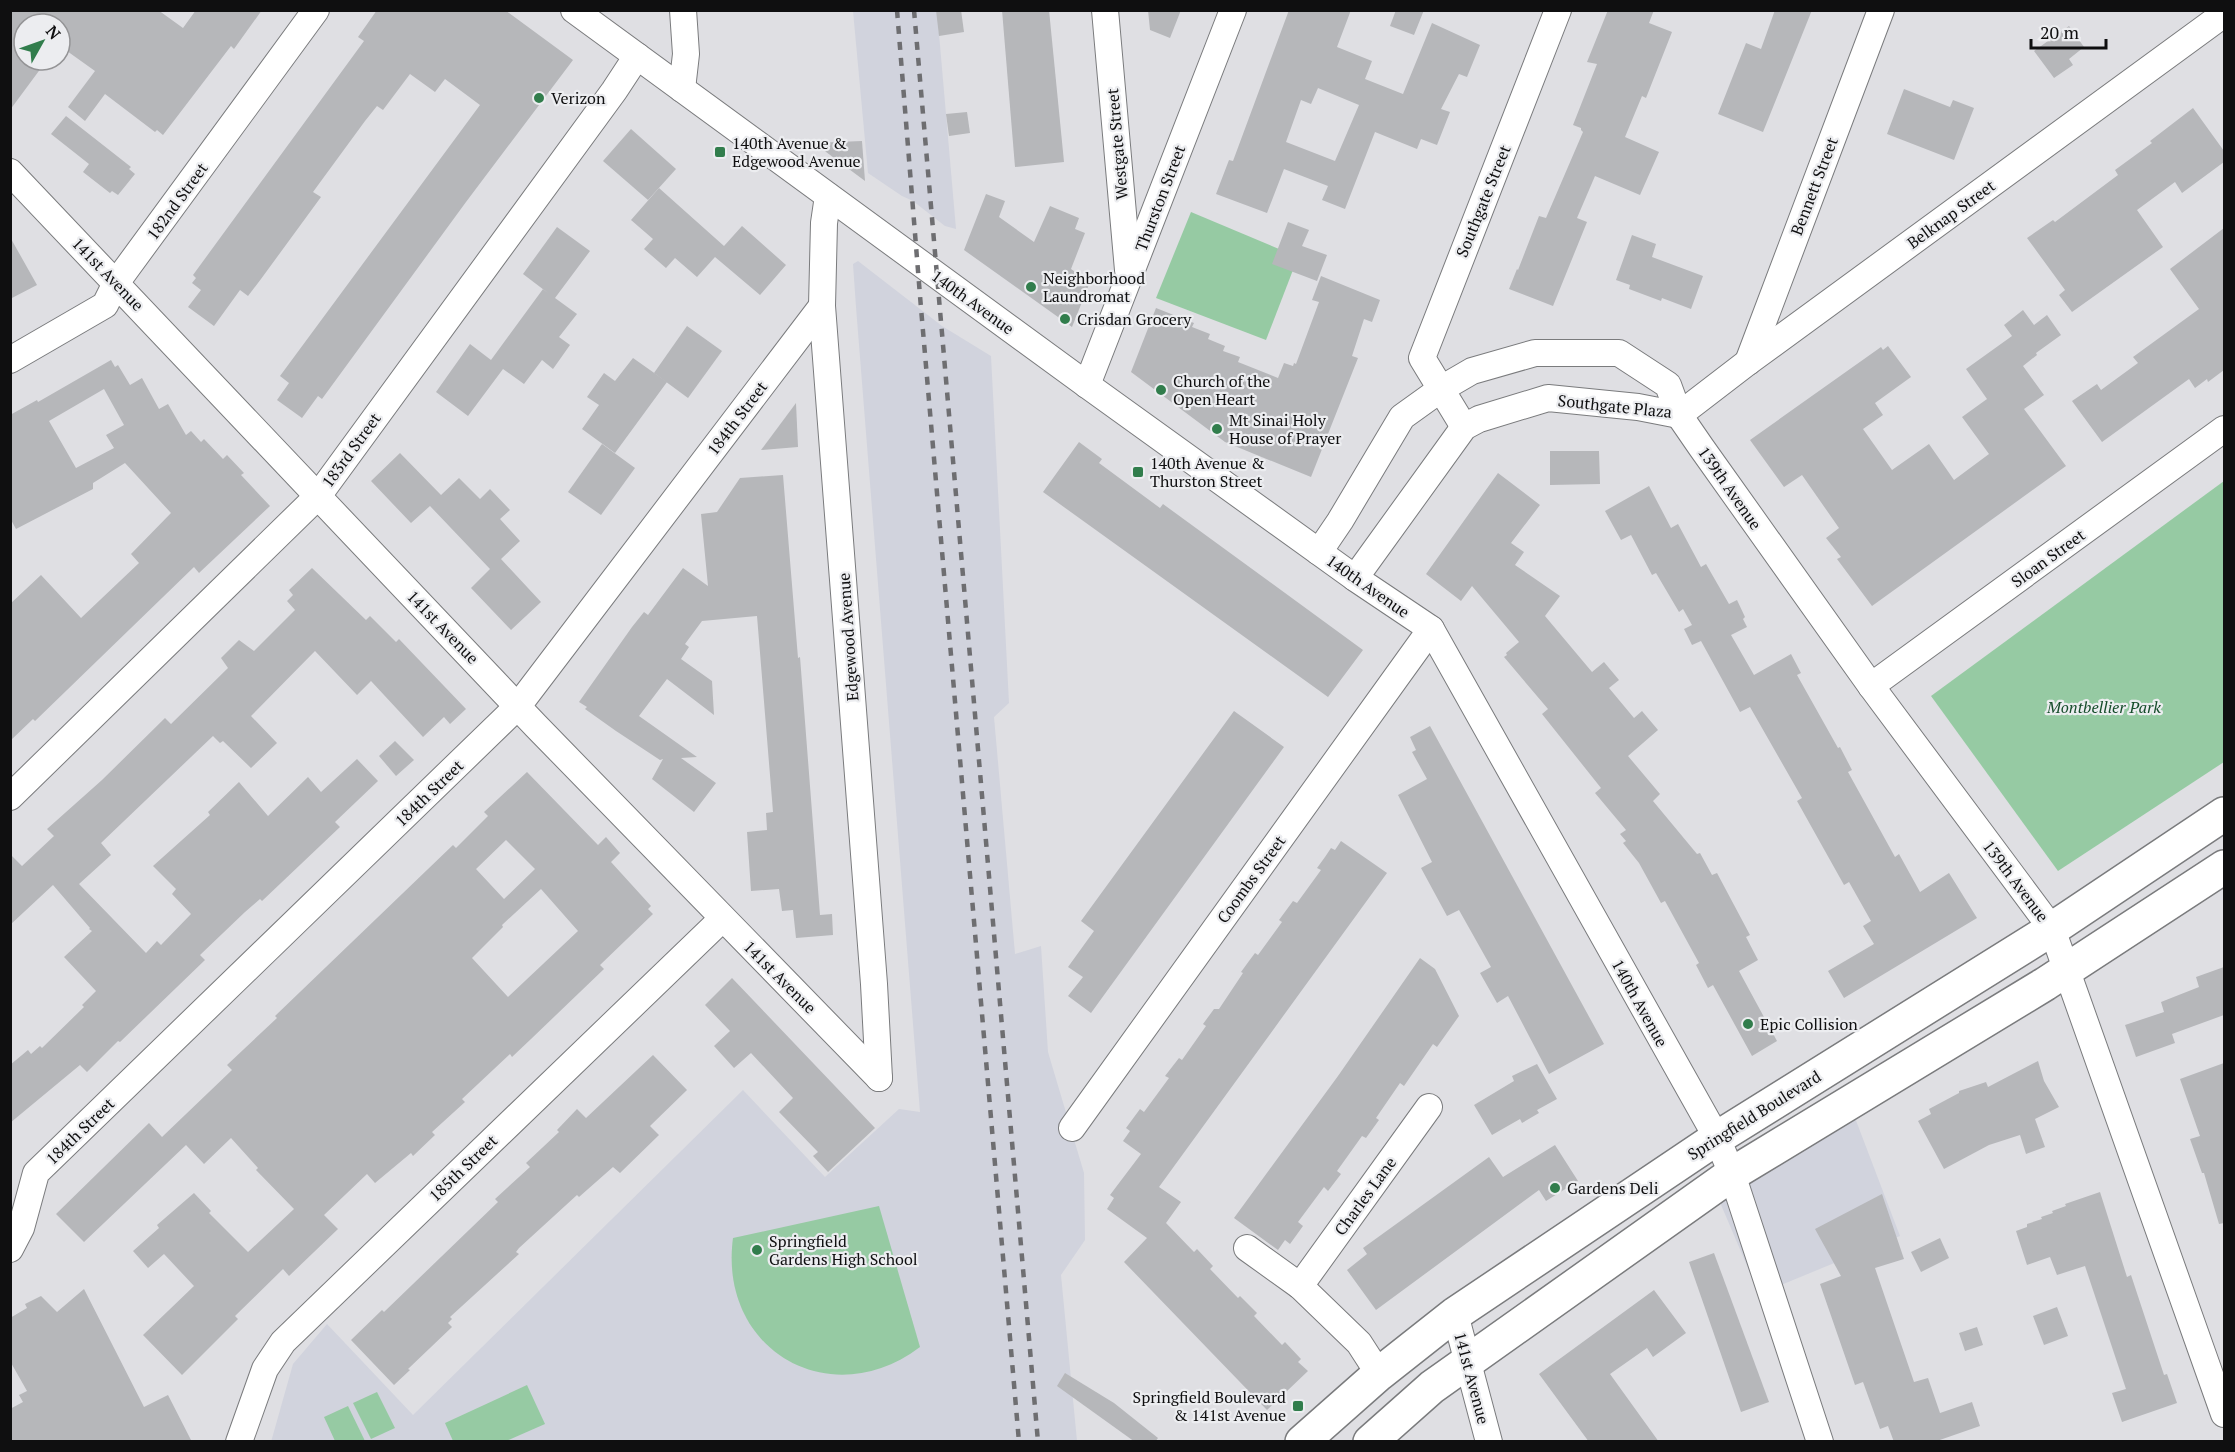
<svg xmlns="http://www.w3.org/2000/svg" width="2235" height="1452" font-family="'PT Serif',serif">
	<rect width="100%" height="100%" fill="#dfdfe3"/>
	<g fill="#d1d3dd">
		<polygon points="853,11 937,11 956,229 945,226 913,201 902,196 868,173"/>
		<polygon points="858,261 942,326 991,356 1009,703 994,717 1015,954 1041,946 1048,1052 1084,1173 1085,1240 1061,1275 1077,1441 271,1442 293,1364 327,1324 413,1415 743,1090 825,1177 899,1109 920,1112 856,307 853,264"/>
		<polygon points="1852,1110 1900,1236 1759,1294 1719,1200"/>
	</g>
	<g fill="#96caa3">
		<polygon points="1191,212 1298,257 1266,340 1156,298"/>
		<polygon points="2224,481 2224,762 2058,871 1931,696"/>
		<path d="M879,1206L920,1347C830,1415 718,1350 733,1238Z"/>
		<polygon points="527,1385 545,1424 506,1441 453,1441 445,1423"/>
		<polygon points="377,1392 395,1428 371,1439 353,1403"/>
		<polygon points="348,1406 365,1441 335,1441 324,1417"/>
	</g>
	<g fill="#b6b7ba" fill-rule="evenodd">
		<polygon points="10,10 158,10 183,28 196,10 262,10 234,49 231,46 163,135 157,130 155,132 105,94 85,121 68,107 95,71 60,46 60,24 24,24 24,60 47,60 10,110"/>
		<polygon points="377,10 505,10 573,60 466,202 322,399 318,396 302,418 277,400 289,383 280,376 480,105 445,79 435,92 410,74 383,110 377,106 365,121 313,192 321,197 261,279 248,296 240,290 214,326 188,307 201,290 192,283 196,278 193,275 364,41 358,37"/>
		<polygon points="936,10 961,10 964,32 939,36"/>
		<polygon points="1002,10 1049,10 1064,162 1015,167"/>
		<polygon points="1148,10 1181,10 1170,38 1150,30"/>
		<path d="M1289,10H1351L1337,47L1372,61L1365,79L1403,94L1432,23L1480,45L1467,77L1459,74L1441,109L1450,112L1437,145L1421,139L1417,149L1375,132L1345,209L1322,200L1328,186L1284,169L1267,213L1216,194L1229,160L1233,161ZM1318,88L1359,105L1335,161L1286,142L1301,100L1311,104Z"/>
		<polygon points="1396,10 1424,10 1414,35 1390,26"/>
		<polygon points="1608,10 1654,10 1649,23 1672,32 1646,98 1642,96 1625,137 1659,152 1640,195 1595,176 1577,218 1587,222 1553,306 1509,289 1517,269 1518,270 1539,216 1546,218 1583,132 1581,130 1581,128 1573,125 1597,64 1587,62"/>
		<polygon points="1775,10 1812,10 1763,132 1718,114 1746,43 1761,49"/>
		<polygon points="2069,26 2084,47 2069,59 2073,65 2054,78 2034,51"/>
		<polygon points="1904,89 1950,107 1953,100 1974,108 1954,160 1887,134"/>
		<polygon points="2193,108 2224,151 2224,162 2182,193 2175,182 2137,210 2163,247 2072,312 2059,295 2065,290 2027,238 2053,220 2055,222 2118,175 2115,170 2152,143 2150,141"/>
		<polygon points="967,112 970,133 949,136 946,114"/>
		<polygon points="66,116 131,167 129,169 135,174 118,195 112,191 110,193 83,172 89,164 51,134"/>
		<polygon points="631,129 676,169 648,200 603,161"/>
		<polygon points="862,141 865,181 814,143"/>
		<polygon points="659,188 724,246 742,226 786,265 760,295 715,257 697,277 675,258 666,268 644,249 653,239 631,220"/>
		<polygon points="986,194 1005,201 999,217 1034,242 1050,206 1079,218 1075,229 1085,233 1071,269 1090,282 1072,327 964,250"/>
		<polygon points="1288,222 1309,230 1302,246 1327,255 1317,281 1272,264"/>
		<polygon points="557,227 590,251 555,298 577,314 559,337 570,345 553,369 542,360 524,384 503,369 468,416 436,392 470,344 491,360 543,289 548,293 523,274"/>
		<polygon points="2224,228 2224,370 2208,382 2207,379 2195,388 2189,379 2102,442 2072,401 2097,384 2101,390 2138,363 2133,357 2199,309 2170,269"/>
		<polygon points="1632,235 1656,244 1652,257 1703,276 1691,309 1662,298 1661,301 1629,289 1630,285 1616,280"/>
		<polygon points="10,237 37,285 10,299"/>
		<polygon points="1321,276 1380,300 1372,322 1364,319 1352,356 1358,358 1311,477 1225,442 1131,372 1156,308 1194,323 1192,327 1210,334 1208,339 1225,346 1223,351 1240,357 1238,362 1278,378 1284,363 1293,366 1294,363 1296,364 1319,302 1312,300"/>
		<polygon points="2023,310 2034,325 2047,315 2061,335 2036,353 2037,355 2023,366 2044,395 2024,409 2066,466 1872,606 1837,559 1841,557 1826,538 1839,528 1802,475 1784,487 1750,440 1881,347 1883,350 1888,346 1911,377 1875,403 1883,415 1863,429 1892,470 1929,444 1954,480 1989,454 1962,417 1987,399 1966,369 2012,336 2004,325"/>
		<polygon points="687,326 722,351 688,398 654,373"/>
		<polygon points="633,358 667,382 615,453 582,429 599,405 587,397 604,373 615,381"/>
		<path d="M111,360L115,367L118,365L130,385L142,378L159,409L168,404L186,435L191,431L201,442L204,439L223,459L227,455L244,473L241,475L270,506L199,573L194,567L35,721L33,719L10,741V604L41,575L81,618L139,563L131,554L171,513L125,463L93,483V489L16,529L10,518V415L37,400L38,402ZM104,389L124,425L106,435L114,448L76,468L49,421Z"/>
		<polygon points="796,403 798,447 761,450"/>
		<polygon points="1079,442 1102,459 1099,463 1160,508 1163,504 1363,650 1328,697 1043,492"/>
		<polygon points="602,444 635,468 601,515 568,492"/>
		<polygon points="1550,451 1599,451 1600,484 1550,485"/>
		<polygon points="400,453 441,495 459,478 480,499 490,489 510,510 500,519 520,541 501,559 541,602 511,630 471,588 494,565 490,569 430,506 411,523 371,481"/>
		<polygon points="1498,473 1540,505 1511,543 1524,552 1515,565 1560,596 1545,616 1592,672 1604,662 1619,680 1609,688 1634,718 1642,711 1658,730 1628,756 1660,794 1653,801 1697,854 1700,853 1712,875 1717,873 1750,935 1746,937 1758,960 1739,971 1777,1041 1752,1056 1713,985 1708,988 1696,965 1699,963 1665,901 1661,903 1639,863 1623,843 1626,841 1620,834 1626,830 1595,793 1601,788 1542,714 1548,709 1504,657 1507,655 1506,653 1519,642 1472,586 1461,601 1426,574"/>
		<polygon points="783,475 798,658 800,657 820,915 832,914 833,935 796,938 793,910 782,911 779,889 751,891 747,832 767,830 766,813 773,812 757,616 702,621 685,644 689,647 681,659 712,681 714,715 667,679 639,716 697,757 681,758 716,783 694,812 652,779 663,759 660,760 616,731 585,709 587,707 579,702 632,627 644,612 648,615 683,568 708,586 701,514 717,512 740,478"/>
		<polygon points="1649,486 1671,528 1678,524 1701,567 1706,564 1729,604 1737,600 1745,617 1743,619 1747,627 1731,635 1754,675 1791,654 1801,673 1797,675 1838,748 1840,747 1852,770 1848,772 1895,857 1899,854 1920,892 1949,873 1977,918 1844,998 1828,971 1874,944 1863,926 1871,921 1849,882 1844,885 1797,801 1802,798 1750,707 1740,712 1701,641 1692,645 1684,629 1692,625 1683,609 1679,612 1656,573 1652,575 1631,535 1621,540 1605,511"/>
		<polygon points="312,568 366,620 370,616 396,642 399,639 466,709 450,724 444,717 423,737 371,681 357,695 315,651 251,716 277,743 251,768 223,741 220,743 213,736 101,843 111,855 79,884 146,953 157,941 161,945 191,914 172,894 176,889 153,866 210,815 208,812 239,782 268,816 308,777 321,792 357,759 378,781 335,822 340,827 262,901 260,899 245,912 200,955 205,960 120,1042 118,1041 87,1072 80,1065 10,1123 10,1065 28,1050 31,1054 40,1046 42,1048 84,1007 82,1005 96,991 64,957 92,931 89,929 90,928 53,885 10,925 10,854 22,866 54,836 47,829 102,780 165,718 171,724 228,668 221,658 239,640 254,651 295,610 287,601 293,595 289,590"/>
		<polygon points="1234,711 1284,747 1091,1013 1068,996 1083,977 1068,967 1094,931 1081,921"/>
		<polygon points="1430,726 1604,1044 1549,1074 1508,996 1497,1003 1480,973 1491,967 1459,910 1447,916 1421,868 1432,862 1398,795 1427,779 1412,752 1416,750 1410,737"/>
		<polygon points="395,741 414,760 396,776 379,756"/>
		<path d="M527,772L598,845L606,837L620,853L611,862L651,906L648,909L653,914L600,965L604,969L531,1039L512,1057L510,1054L462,1099L465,1102L432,1132L435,1135L413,1156L411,1153L375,1183L367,1174L324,1215L338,1229L289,1276L283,1269L235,1316L238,1319L182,1375L143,1335L194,1286L164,1254L148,1268L133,1251L159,1228L157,1225L194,1193L211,1211L209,1213L248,1252L294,1209L256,1170L258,1168L231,1138L204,1164L186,1145L84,1242L56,1214L149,1123L162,1137L232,1070L227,1065L277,1018L275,1016L453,845L456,848L488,816L484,812ZM506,840L535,869L504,899L476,869ZM541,889L578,931L508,997L472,958L503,927L502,925Z"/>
		<polygon points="1341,841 1387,873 1159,1187 1181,1202 1166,1223 1194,1252 1197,1249 1213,1266 1210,1269 1238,1298 1240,1296 1257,1313 1254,1316 1282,1345 1285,1342 1301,1359 1298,1362 1308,1371 1267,1410 1124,1262 1147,1238 1107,1209 1114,1198 1110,1195 1141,1154 1123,1141 1130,1131 1126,1128 1140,1109 1144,1112 1169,1078 1165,1076 1179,1058 1182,1060 1206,1026 1203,1024 1214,1009 1219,1009 1243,973 1241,972 1249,961 1255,953 1258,955 1282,922 1279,920 1293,901 1297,903 1321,870 1317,868 1325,857 1331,848 1335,850"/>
		<polygon points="1420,958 1435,969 1459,1016 1437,1047 1433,1044 1404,1086 1400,1083 1376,1118 1379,1120 1366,1138 1362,1136 1337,1171 1341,1174 1328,1191 1324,1187 1298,1222 1303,1226 1290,1244 1285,1240 1278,1250 1234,1218 1338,1076"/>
		<polygon points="2224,967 2224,1015 2172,1034 2175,1043 2136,1057 2125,1025 2164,1012 2161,1002 2199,987 2196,977"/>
		<polygon points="732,978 875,1128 828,1172 813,1156 818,1152 779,1112 793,1098 751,1053 734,1068 714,1046 730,1031 705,1005"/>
		<polygon points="653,1055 687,1090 650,1126 659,1135 620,1173 613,1167 579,1197 577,1195 519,1248 516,1252 519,1254 450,1317 452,1319 448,1323 452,1327 408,1369 410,1370 394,1385 351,1340 382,1310 384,1312 498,1202 495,1199 530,1167 526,1163 559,1132 557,1130 577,1109 586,1118"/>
		<polygon points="2038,1061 2044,1081 2059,1107 2035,1119 2045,1147 2026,1154 2020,1135 1989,1145 1944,1169 1918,1121 1931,1114 1929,1109 1959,1093 1959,1091 1986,1082 1988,1087"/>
		<polygon points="2224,1063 2224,1223 2219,1224 2204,1173 2202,1173 2190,1139 2200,1136 2180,1079"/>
		<polygon points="1537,1064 1557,1099 1537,1110 1539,1113 1522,1123 1520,1119 1492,1135 1474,1105 1514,1081 1512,1076"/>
		<polygon points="1555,1145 1578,1181 1546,1201 1539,1190 1376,1310 1347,1270 1367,1254 1363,1248 1489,1157 1503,1177"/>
		<polygon points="2100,1192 2127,1277 2131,1275 2164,1375 2167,1374 2177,1403 2122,1422 2112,1393 2126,1389 2085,1266 2057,1275 2050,1257 2027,1265 2016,1231 2027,1227 2027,1224 2042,1219 2041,1217 2053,1213 2052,1211 2066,1206 2065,1204"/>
		<polygon points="1882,1194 1904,1259 1875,1268 1914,1382 1928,1378 1940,1413 1972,1402 1980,1426 1934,1442 1894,1442 1888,1426 1880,1429 1863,1382 1855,1385 1820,1284 1841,1276 1815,1229"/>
		<polygon points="1940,1238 1949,1258 1921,1272 1911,1252"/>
		<polygon points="1714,1253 1769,1402 1741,1412 1689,1262"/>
		<polygon points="84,1289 144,1407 168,1395 192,1442 10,1442 10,1409 23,1402 19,1395 27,1391 10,1361 10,1318 27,1308 25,1304 41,1296 57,1312"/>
		<polygon points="1654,1290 1686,1333 1653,1357 1647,1348 1610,1374 1659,1442 1589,1442 1539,1374"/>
		<polygon points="2057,1307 2068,1336 2044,1345 2033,1316"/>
		<polygon points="1977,1327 1983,1345 1965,1351 1959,1333"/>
		<polygon points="1065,1373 1114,1403 1158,1438 1155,1442 1135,1442 1057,1386"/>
	</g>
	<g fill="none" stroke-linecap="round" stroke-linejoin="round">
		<g stroke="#7a7b7d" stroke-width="28">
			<g id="minor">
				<polyline points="574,10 1087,385 1355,578 1431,629 1717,1138 1732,1174 1820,1442"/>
				<polyline points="1105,10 1128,270"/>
				<polyline points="682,89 686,54 683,10"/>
				<polyline points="10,172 536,726 879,1078"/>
				<polyline points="828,196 824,223 822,306 874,984 879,1078"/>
				<polyline points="10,360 105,305 116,283 316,10"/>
				<polyline points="1748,362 1881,10"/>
				<polyline points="1087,385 1233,10"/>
				<polyline points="1679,415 1748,362 2224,14"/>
				<polyline points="1464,427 1422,358 1558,10"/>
				<polyline points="1319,552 1340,521 1402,417 1441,389 1472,371 1535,353 1619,353 1668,385 1679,415 1701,447 1871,686 2052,929 2224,1414"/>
				<polyline points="1355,578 1464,427 1479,419 1548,398 1638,407 1679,415"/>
				<polyline points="1871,686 2224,429"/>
				<polyline points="10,797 318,496 614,91 637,56"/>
				<polyline points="1072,1128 1431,629"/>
				<polyline points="1247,1248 1300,1286 1359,1343 1379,1374"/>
				<polyline points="10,1249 21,1228 36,1173 518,706 822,306"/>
				<polyline points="1300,1286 1429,1107"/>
				<polyline points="1455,1314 1489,1442"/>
				<polyline points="239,1442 265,1369 283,1342 722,919"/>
			</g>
		</g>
		<g stroke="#7a7b7d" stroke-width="36">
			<g id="primary">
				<polyline points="1302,1442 1379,1374 1455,1314 1717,1138 2052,929 2224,814"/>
				<polyline points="1370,1442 1432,1387 1732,1174 2045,984 2224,867"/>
			</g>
		</g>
		<use href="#minor" stroke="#fff" stroke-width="26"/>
		<use href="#primary" stroke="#fff" stroke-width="33"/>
		<g stroke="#6e6e71" stroke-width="4.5" stroke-dasharray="8 8" stroke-linecap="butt">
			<polyline points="897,10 921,308 1019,1442"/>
			<polyline points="914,10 1038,1442"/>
		</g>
	</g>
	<g fill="#317d4c" stroke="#ecedf0" stroke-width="2">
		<circle cx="539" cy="98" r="6"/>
		<rect x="714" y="146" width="12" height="12" rx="3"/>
		<circle cx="1031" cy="287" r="6"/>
		<circle cx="1065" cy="319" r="6"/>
		<circle cx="1161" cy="390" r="6"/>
		<circle cx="1217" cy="429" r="6"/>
		<rect x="1132" y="466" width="12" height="12" rx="3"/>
		<circle cx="1748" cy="1024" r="6"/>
		<circle cx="1555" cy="1188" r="6"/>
		<circle cx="757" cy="1250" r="6"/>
		<rect x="1292" y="1400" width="12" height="12" rx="3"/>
	</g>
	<g text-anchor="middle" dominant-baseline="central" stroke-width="4.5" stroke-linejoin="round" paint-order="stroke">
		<g font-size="16" fill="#0f0f10" stroke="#ecedf0" text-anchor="start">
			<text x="551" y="98">Verizon</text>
			<text x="732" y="143">140th Avenue &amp;<tspan x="732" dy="18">Edgewood Avenue</tspan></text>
			<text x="1043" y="278">Neighborhood<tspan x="1043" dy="18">Laundromat</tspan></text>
			<text x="1077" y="319">Crisdan Grocery</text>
			<text x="1173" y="381">Church of the<tspan x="1173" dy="18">Open Heart</tspan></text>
			<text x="1229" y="420">Mt Sinai Holy<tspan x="1229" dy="18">House of Prayer</tspan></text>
			<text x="1150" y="463">140th Avenue &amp;<tspan x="1150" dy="18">Thurston Street</tspan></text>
			<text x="1760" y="1024">Epic Collision</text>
			<text x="1567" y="1188">Gardens Deli</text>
			<text x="769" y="1241">Springfield<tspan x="769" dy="18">Gardens High School</tspan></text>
			<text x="1286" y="1397" text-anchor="end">Springfield Boulevard<tspan x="1286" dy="18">&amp; 141st Avenue</tspan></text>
		</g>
		<g font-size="16" fill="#0f0f10" stroke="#ecedf0">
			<text transform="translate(1117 144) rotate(-95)">Westgate Street</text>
			<text transform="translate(1814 186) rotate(-69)">Bennett Street</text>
			<text transform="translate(1160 198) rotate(-69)">Thurston Street</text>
			<text transform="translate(177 201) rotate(-54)">182nd Street</text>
			<text transform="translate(1483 201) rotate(-68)">Southgate Street</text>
			<text transform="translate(1951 214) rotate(-36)">Belknap Street</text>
			<text transform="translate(108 274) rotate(46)">141st Avenue</text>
			<text transform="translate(973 302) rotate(36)">140th Avenue</text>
			<text transform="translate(1615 406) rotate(6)">Southgate Plaza</text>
			<text transform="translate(737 418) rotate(-53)">184th Street</text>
			<text transform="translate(351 450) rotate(-54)">183rd Street</text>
			<text transform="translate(1730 488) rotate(55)">139th Avenue</text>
			<text transform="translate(2048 558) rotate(-36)">Sloan Street</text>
			<text transform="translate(1368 586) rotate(35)">140th Avenue</text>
			<text transform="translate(443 627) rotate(46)">141st Avenue</text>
			<text transform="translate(848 637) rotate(-94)">Edgewood Avenue</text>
			<text transform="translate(429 793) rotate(-44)">184th Street</text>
			<text transform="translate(1251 879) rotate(-54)">Coombs Street</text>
			<text transform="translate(2016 881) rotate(53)">139th Avenue</text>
			<text transform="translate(780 977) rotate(45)">141st Avenue</text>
			<text transform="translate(1640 1003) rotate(61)">140th Avenue</text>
			<text transform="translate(1754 1115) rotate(-32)">Springfield Boulevard</text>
			<text transform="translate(80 1131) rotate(-44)">184th Street</text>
			<text transform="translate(463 1168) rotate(-44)">185th Street</text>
			<text transform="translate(1365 1196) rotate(-54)">Charles Lane</text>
			<text transform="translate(1472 1378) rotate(75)">141st Avenue</text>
		</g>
		<g font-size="16" font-style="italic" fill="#154c2a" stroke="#ecedf0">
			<text x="2104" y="707">Montbellier Park</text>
		</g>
	</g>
	<rect width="2235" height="1452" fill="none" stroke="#0f0f10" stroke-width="24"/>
	<g transform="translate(42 42) rotate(50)"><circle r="28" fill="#ecedf0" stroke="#949496" stroke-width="1.5"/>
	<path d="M0-4.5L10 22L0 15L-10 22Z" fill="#317d4c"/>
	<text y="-9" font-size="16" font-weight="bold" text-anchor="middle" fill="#0f0f10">N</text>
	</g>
	<path d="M2031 39v9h75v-9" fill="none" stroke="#0f0f10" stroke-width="3"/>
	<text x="2040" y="39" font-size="18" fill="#0f0f10" stroke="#ecedf0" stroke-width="4.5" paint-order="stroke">20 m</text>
</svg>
